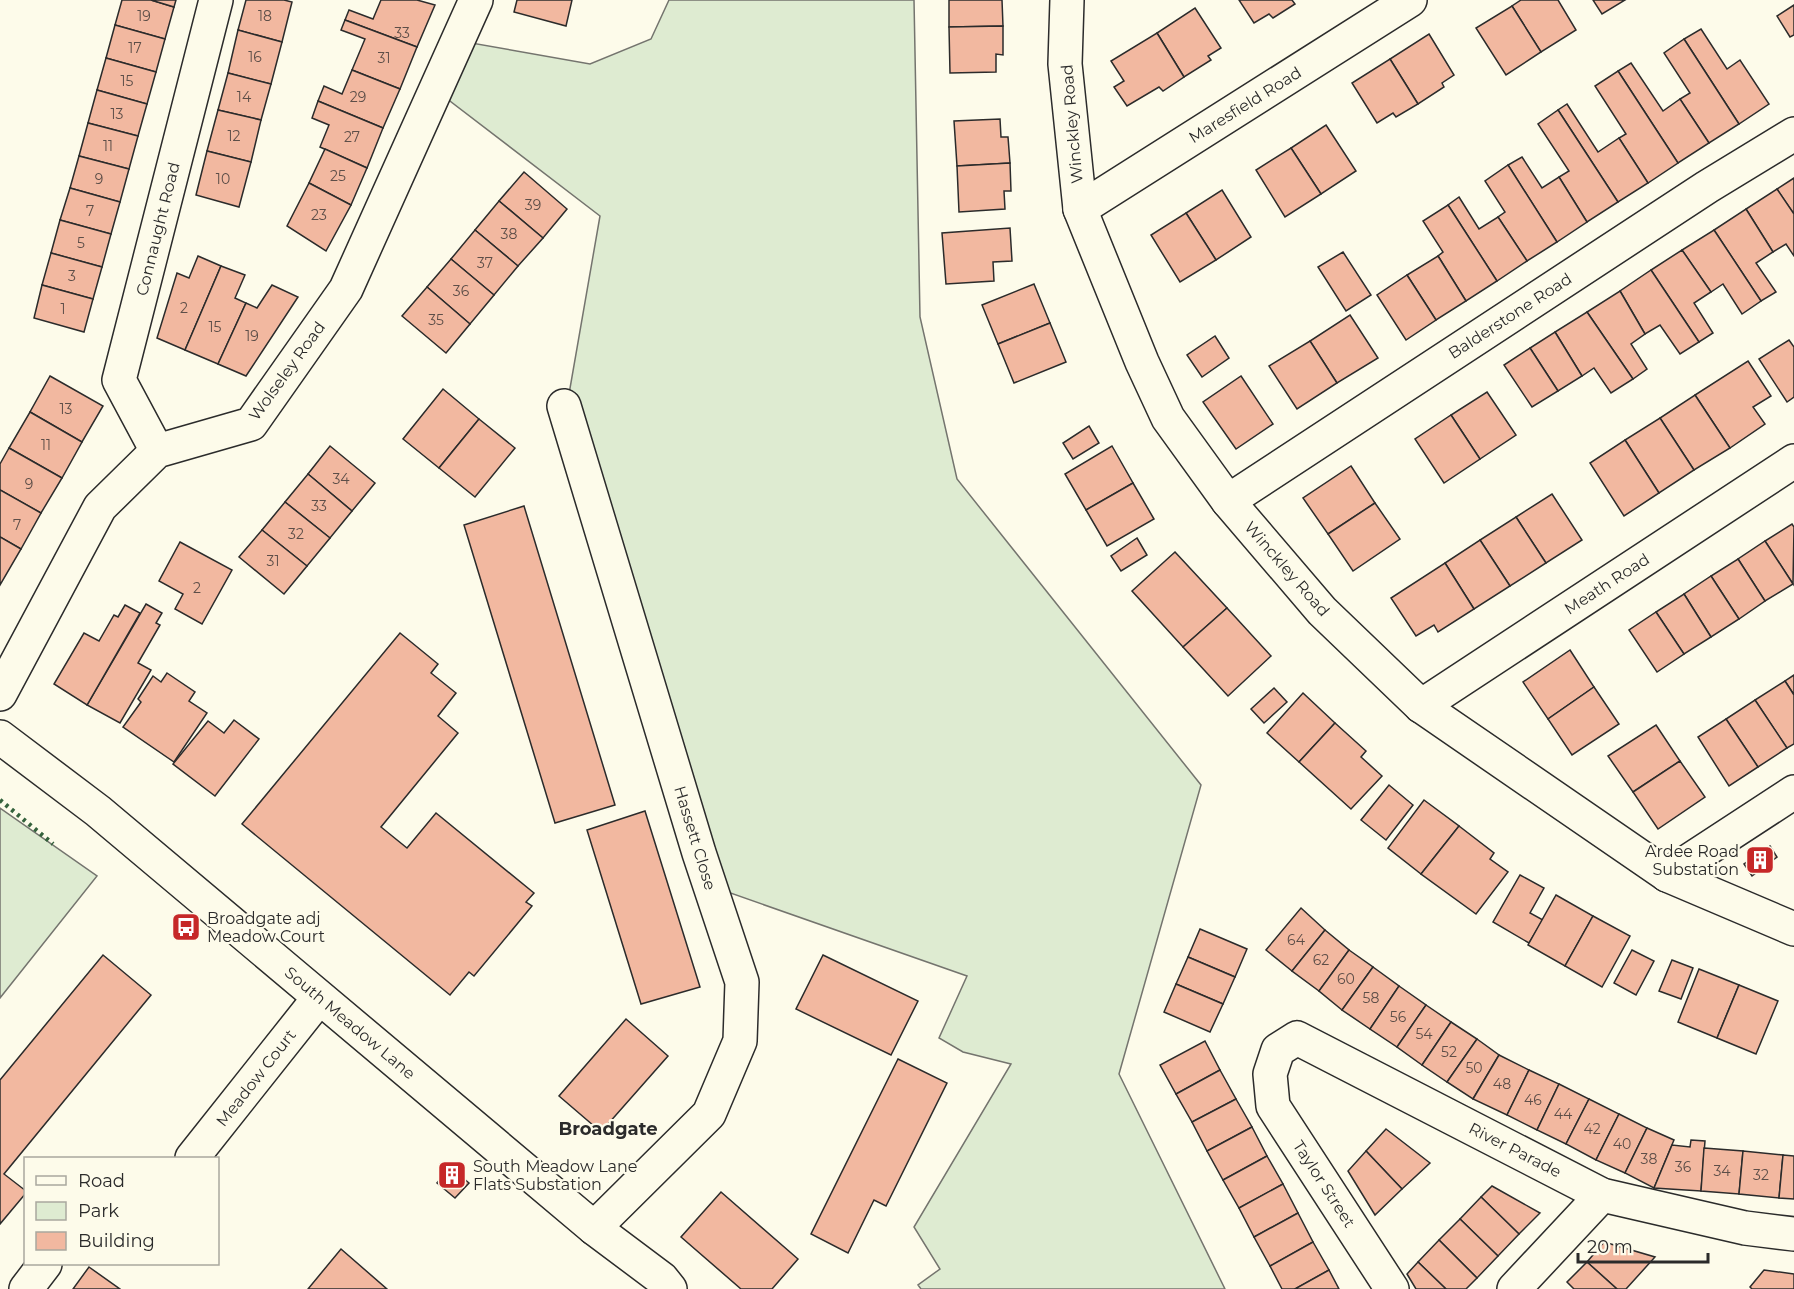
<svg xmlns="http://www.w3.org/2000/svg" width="1794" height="1289" font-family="Montserrat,sans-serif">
	<rect width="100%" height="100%" fill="#fdfbea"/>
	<g fill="#deebd1" stroke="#74746e" stroke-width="1.5">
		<polygon points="669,0 914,0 920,317 957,479 1201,785 1119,1074 1225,1289 921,1289 918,1285 940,1269 914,1227 1011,1064 963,1052 939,1038 967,976 719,889 569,394 600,216 446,98 466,42 590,64 651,39"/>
		<polygon points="0,808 97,876 0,998"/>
	</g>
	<g fill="#f2b8a0" stroke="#2b2b2b" stroke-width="1.5">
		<polygon points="122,0 151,0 174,7 165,39 115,25"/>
		<polygon points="151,0 176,0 174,7"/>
		<polygon points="246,0 284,0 292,2 282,42 238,30"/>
		<polygon points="381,0 417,0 435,5 417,47 345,20 349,10 373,19"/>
		<polygon points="517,0 572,0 566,26 514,12"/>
		<polygon points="949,0 1002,0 1003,26 949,27"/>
		<polygon points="1239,0 1292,0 1295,4 1273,18 1269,14 1254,23"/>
		<polygon points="1521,0 1558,0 1576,30 1541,52 1512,6"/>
		<polygon points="1593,0 1625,0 1602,14"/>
		<polygon points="1794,5 1794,35 1790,37 1777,16"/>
		<polygon points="1512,6 1541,52 1506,75 1476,28"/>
		<polygon points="1195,8 1221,48 1208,56 1211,60 1184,77 1157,33"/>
		<polygon points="345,20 417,47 400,89 352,70 365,39 341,30"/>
		<polygon points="115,25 165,39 156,72 106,58"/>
		<polygon points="1003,26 1003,55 996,54 996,72 950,73 949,27"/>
		<polygon points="1701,29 1727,69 1740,60 1769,104 1739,124 1684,39"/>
		<polygon points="238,30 282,42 271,84 228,73"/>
		<polygon points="1157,33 1184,77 1163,91 1159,87 1127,106 1114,87 1124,81 1111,61"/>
		<polygon points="1429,34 1454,75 1442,83 1444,87 1418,104 1390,59"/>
		<polygon points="1684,39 1739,124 1709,143 1680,99 1690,93 1664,53"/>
		<polygon points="106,58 156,72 147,104 97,90"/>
		<polygon points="1390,59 1418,104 1396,117 1393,113 1377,123 1352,83"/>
		<polygon points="1631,63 1663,111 1680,99 1709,143 1678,163 1618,71"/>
		<polygon points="352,70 400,89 383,128 318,101 324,86 342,94"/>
		<polygon points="1618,71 1678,163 1648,183 1619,138 1626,134 1595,86"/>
		<polygon points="228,73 271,84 261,120 218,110"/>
		<polygon points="97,90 147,104 138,136 88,123"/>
		<polygon points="318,101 383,128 367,168 320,147 329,125 312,118"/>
		<polygon points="1567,104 1598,152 1619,138 1648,183 1618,202 1558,110"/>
		<polygon points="218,110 261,120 251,162 207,151"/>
		<polygon points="1558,110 1618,202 1587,222 1559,177 1569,171 1538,124"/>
		<polygon points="1000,119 1001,137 1008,137 1010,163 957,166 954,121"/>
		<polygon points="88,123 138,136 129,169 79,156"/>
		<polygon points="1326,125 1356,171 1321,194 1291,148"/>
		<polygon points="1291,148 1321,194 1285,217 1256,170"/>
		<polygon points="325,149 367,168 351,205 309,183"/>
		<polygon points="207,151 251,162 239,207 196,195"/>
		<polygon points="79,156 129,169 120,202 70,188"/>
		<polygon points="1522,157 1542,188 1559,177 1587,222 1557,242 1508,165"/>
		<polygon points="1010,163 1011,191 1004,191 1005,209 959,212 957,166"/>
		<polygon points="1508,165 1557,242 1527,261 1498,217 1505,212 1485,181"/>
		<polygon points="524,172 567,209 543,238 499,201"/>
		<polygon points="1794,178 1794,214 1777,189"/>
		<polygon points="309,183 351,205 326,251 287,226"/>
		<polygon points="70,188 120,202 111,234 60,220"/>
		<polygon points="1777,189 1794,214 1794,256 1786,244 1773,252 1746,209"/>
		<polygon points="1222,190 1251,237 1216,260 1186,213"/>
		<polygon points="1459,197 1479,229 1498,217 1527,261 1497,281 1448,205"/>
		<polygon points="499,201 543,238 518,266 475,230"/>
		<polygon points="1448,205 1497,281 1466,301 1438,256 1443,252 1423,221"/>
		<polygon points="1746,209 1773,252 1756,263 1776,292 1761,301 1714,230"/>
		<polygon points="1186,213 1216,260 1180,282 1151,235"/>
		<polygon points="60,220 111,234 102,267 51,253"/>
		<polygon points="1010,228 1012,261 993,262 994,281 946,284 942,233"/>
		<polygon points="475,230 518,266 494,295 451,259"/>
		<polygon points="1714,230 1761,301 1742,314 1723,284 1711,292 1682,250"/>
		<polygon points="1682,250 1711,292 1694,303 1713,333 1699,342 1651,270"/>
		<polygon points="1343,252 1371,295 1346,311 1318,267"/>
		<polygon points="51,253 102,267 93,299 42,285"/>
		<polygon points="198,256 221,266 185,350 157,338 177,273 189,278"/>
		<polygon points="1438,256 1466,301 1436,320 1407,275"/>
		<polygon points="451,259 494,295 470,324 427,287"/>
		<polygon points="221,266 245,275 235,298 246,303 218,364 185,350"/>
		<polygon points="1651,270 1699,342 1680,354 1660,325 1645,334 1620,291"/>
		<polygon points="1407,275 1436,320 1406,340 1377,295"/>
		<polygon points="1034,284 1050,323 998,344 982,305"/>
		<polygon points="42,285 93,299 84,332 34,318"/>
		<polygon points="272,285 298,297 246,376 218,364 246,303 257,308"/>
		<polygon points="427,287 470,324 446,353 402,316"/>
		<polygon points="1620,291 1645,334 1631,344 1647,369 1633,379 1587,312"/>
		<polygon points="1587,312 1633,379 1611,393 1594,368 1582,376 1555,332"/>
		<polygon points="1350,315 1378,358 1337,383 1310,341"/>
		<polygon points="1050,323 1066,362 1014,383 998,344"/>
		<polygon points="1555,332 1582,376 1558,391 1530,348"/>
		<polygon points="1215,336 1229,358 1202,377 1187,355"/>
		<polygon points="1789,340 1794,347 1794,397 1787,402 1759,359"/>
		<polygon points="1310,341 1337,383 1297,409 1269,366"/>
		<polygon points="1530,348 1558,391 1532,407 1504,365"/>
		<polygon points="1748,361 1771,396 1753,407 1765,424 1730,448 1695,395"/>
		<polygon points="50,376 103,406 82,442 30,412"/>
		<polygon points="1241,376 1273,424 1236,449 1203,402"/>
		<polygon points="443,389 479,419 439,468 403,439"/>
		<polygon points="1487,392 1516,435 1480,459 1451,415"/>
		<polygon points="1695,395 1730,448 1694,470 1660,418"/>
		<polygon points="30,412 82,442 62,478 9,448"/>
		<polygon points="1451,415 1480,459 1444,483 1415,439"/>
		<polygon points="1660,418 1694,470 1659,493 1625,440"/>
		<polygon points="479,419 515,448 475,497 439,468"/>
		<polygon points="1089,426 1099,443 1073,459 1063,443"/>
		<polygon points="1625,440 1659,493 1624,516 1590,463"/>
		<polygon points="330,446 375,483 352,511 308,474"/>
		<polygon points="1112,446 1133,483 1086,510 1065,474"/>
		<polygon points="9,448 62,478 41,513 0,490 0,464"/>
		<polygon points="1351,466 1375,503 1328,534 1303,498"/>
		<polygon points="308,474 352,511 330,538 285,502"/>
		<polygon points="1133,483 1154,519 1107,546 1086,510"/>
		<polygon points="0,490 41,513 21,549 0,537"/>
		<polygon points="1552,494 1582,540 1546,563 1516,517"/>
		<polygon points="285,502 330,538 307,566 262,530"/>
		<polygon points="1375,503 1400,539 1353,571 1328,534"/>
		<polygon points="524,506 615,805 555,823 464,525"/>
		<polygon points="1516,517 1546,563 1510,586 1480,540"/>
		<polygon points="1792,524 1794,527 1793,584 1765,541"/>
		<polygon points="262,530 307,566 284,594 239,557"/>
		<polygon points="0,537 21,549 0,585"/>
		<polygon points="1137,538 1147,555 1121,571 1111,556"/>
		<polygon points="1480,540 1510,586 1474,609 1445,563"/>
		<polygon points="1765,541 1793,584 1765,601 1738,559"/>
		<polygon points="180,542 232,570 202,624 175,609 183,594 159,581"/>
		<polygon points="1175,552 1227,608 1183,647 1132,591"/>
		<polygon points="1738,559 1765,601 1739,619 1711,576"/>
		<polygon points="1445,563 1474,609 1438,632 1434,625 1416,636 1391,598"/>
		<polygon points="1711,576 1739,619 1711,637 1684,594"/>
		<polygon points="1684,594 1711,637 1684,654 1656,612"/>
		<polygon points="146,604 162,613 156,623 160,625 138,663 151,670 120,723 87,705"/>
		<polygon points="125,605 140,613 87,705 54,684 84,633 99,641 114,615 118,617"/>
		<polygon points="1227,608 1271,656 1228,696 1183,647"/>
		<polygon points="1656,612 1684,654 1657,672 1629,630"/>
		<polygon points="400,633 438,664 431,673 456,693 438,716 458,733 381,827 407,848 436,813 534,893 526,902 532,906 474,976 469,972 450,995 242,824"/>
		<polygon points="1570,650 1594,687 1548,719 1523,682"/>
		<polygon points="167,673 195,692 189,701 207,713 174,762 123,727 141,702 138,699 153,676 161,682"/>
		<polygon points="1794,675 1794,695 1785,681"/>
		<polygon points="1785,681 1794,695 1794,744 1787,748 1755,700"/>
		<polygon points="1594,687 1619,724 1572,755 1548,719"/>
		<polygon points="1274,688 1287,702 1264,723 1251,709"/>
		<polygon points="1303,693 1335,723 1299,762 1267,733"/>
		<polygon points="1755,700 1787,748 1758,767 1726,719"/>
		<polygon points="1726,719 1758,767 1729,786 1698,737"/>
		<polygon points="234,720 259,739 215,796 173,764 208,721 224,733"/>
		<polygon points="1335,723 1366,751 1361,757 1382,776 1351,809 1299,762"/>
		<polygon points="1656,725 1680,761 1633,792 1608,756"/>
		<polygon points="1680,761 1705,797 1658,829 1633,792"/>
		<polygon points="1389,785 1413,805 1386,840 1361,820"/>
		<polygon points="1424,800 1459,826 1421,874 1388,848"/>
		<polygon points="645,811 700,987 641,1004 587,830"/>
		<polygon points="1459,826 1494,853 1490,859 1508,872 1476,914 1421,874"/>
		<polygon points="1770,846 1777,857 1752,876 1744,864"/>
		<polygon points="1520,875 1544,888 1530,913 1543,920 1529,943 1493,922"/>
		<polygon points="1556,895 1593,916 1565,966 1528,945"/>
		<polygon points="1301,908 1325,930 1292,971 1266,950"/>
		<polygon points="1593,916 1630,936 1602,987 1565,966"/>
		<polygon points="1200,929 1247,949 1235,977 1188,957"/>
		<polygon points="1325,930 1349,950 1319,991 1292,971"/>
		<polygon points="1349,950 1373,967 1342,1010 1319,991"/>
		<polygon points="1632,950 1654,961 1636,995 1614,983"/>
		<polygon points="103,955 151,995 4,1174 26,1191 26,1193 0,1224 0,1080"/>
		<polygon points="823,955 918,1001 891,1055 796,1009"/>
		<polygon points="1188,957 1235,977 1223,1004 1176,984"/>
		<polygon points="1672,960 1693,968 1681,999 1659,991"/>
		<polygon points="1373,967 1399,986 1370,1029 1342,1010"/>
		<polygon points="1699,969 1739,985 1717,1038 1678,1022"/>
		<polygon points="1176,984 1223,1004 1210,1032 1164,1012"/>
		<polygon points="1739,985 1778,1001 1756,1054 1717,1038"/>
		<polygon points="1399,986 1426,1005 1397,1047 1370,1029"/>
		<polygon points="1426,1005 1451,1022 1422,1065 1397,1047"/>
		<polygon points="626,1019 668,1056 601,1132 559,1096"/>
		<polygon points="1451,1022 1477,1039 1447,1082 1422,1065"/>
		<polygon points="1477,1039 1499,1055 1473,1099 1447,1082"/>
		<polygon points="1205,1041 1220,1070 1176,1094 1160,1065"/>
		<polygon points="1499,1055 1529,1070 1507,1115 1473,1099"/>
		<polygon points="898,1059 947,1083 886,1206 874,1200 848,1253 811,1234"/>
		<polygon points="1220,1070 1236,1099 1192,1122 1176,1094"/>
		<polygon points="1529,1070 1559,1084 1537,1130 1507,1115"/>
		<polygon points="1559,1084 1589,1099 1566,1144 1537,1130"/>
		<polygon points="1236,1099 1252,1127 1207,1151 1192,1122"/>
		<polygon points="1589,1099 1619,1114 1596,1160 1566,1144"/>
		<polygon points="1619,1114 1647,1128 1625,1173 1596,1160"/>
		<polygon points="1252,1127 1267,1156 1223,1180 1207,1151"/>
		<polygon points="1647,1128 1674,1140 1654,1188 1625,1173"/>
		<polygon points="1386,1129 1430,1163 1402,1189 1366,1151"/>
		<polygon points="1691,1140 1705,1141 1701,1191 1654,1188 1672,1145 1690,1147"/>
		<polygon points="1704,1148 1743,1151 1739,1194 1701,1191"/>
		<polygon points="1366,1151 1402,1189 1375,1215 1348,1171"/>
		<polygon points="1743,1151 1783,1155 1779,1198 1739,1194"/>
		<polygon points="1783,1155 1794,1156 1794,1199 1779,1198"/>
		<polygon points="1267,1156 1283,1184 1239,1208 1223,1180"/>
		<polygon points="450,1167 469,1183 455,1198 437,1183"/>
		<polygon points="1283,1184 1298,1213 1254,1237 1239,1208"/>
		<polygon points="1492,1186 1540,1213 1519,1234 1481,1197"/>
		<polygon points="721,1192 798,1259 772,1289 741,1289 681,1237"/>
		<polygon points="1481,1197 1519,1234 1498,1256 1460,1219"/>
		<polygon points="1298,1213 1313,1242 1270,1266 1254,1237"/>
		<polygon points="1460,1219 1498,1256 1477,1278 1439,1240"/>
		<polygon points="1439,1240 1477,1278 1466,1289 1446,1289 1418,1262"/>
		<polygon points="1313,1242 1329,1270 1295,1289 1282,1289 1270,1266"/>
		<polygon points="1604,1242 1655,1257 1626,1289 1617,1289 1587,1262"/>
		<polygon points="341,1249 387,1289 308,1289"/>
		<polygon points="1418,1262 1446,1289 1416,1289 1407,1274"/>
		<polygon points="1587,1262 1617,1289 1574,1289 1567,1282"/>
		<polygon points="89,1267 120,1289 73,1289"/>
		<polygon points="1329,1270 1339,1289 1295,1289"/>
		<polygon points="1764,1270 1794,1274 1794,1289 1752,1289 1750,1287"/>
	</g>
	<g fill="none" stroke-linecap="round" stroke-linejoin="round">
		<g stroke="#2b2b2b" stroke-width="36">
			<g id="minor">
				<polyline points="1067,0 1065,64 1080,209 1142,362 1168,418 1228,501 1322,611 1421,706 1667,875 1794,929"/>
				<polyline points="1080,209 1410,0"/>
				<polyline points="564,406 699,853 742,982 740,1041 709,1114 594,1228"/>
				<polyline points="157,451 119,380 216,0"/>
				<polyline points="1228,501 1707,187 1794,134"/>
				<polyline points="0,694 100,507 157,451 251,424 346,289 476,0"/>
				<polyline points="1421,706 1794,461"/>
				<polyline points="0,737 98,811 594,1228 662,1279 670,1289"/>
				<polyline points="1667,875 1794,792"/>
				<polyline points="192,1158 319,998"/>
				<polyline points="26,1289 45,1264"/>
				<polyline points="1392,1289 1273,1106 1270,1074 1278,1050 1297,1038 1602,1195 1745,1228 1794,1234"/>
				<polyline points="1514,1289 1602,1195"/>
			</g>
		</g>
		<use href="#minor" stroke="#fdfbea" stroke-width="33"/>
		<polyline stroke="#34623c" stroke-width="4.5" stroke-dasharray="3 4.5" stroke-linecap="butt" points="0,800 53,844"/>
	</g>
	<defs>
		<g id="building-square" transform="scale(1.5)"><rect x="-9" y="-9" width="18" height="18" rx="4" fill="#c62828" stroke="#fdfbea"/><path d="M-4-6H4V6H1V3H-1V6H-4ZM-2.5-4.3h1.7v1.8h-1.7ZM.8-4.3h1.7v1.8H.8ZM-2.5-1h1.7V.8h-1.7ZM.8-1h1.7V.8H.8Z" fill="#fff"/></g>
		<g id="bus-square" transform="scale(1.5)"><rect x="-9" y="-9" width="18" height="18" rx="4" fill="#c62828" stroke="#fdfbea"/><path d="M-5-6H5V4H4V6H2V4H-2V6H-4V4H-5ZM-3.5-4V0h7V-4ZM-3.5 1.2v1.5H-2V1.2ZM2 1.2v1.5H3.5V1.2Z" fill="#fff"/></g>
	</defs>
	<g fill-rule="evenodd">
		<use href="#building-square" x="1760" y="860"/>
		<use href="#bus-square" x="186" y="927"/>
		<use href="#building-square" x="452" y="1175"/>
	</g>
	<g text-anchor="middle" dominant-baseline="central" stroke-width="4.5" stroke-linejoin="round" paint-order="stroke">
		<g font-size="14" fill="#5d4e48">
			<text x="144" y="16">19</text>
			<text x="265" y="16">18</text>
			<text x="402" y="33">33</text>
			<text x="135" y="48">17</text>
			<text x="255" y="57">16</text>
			<text x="384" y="58">31</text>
			<text x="127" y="81">15</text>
			<text x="244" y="97">14</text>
			<text x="358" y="97">29</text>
			<text x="117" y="114">13</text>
			<text x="234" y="136">12</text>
			<text x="352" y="137">27</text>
			<text x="108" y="146">11</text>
			<text x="338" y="176">25</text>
			<text x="99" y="179">9</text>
			<text x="223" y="179">10</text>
			<text x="533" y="205">39</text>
			<text x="90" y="211">7</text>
			<text x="319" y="215">23</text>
			<text x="509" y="234">38</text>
			<text x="81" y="243">5</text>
			<text x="485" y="263">37</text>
			<text x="72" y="276">3</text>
			<text x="461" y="291">36</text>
			<text x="184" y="308">2</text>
			<text x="63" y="309">1</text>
			<text x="436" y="320">35</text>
			<text x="215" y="327">15</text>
			<text x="252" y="336">19</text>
			<text x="66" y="409">13</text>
			<text x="46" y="445">11</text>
			<text x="341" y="479">34</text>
			<text x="29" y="484">9</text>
			<text x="319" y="506">33</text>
			<text x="17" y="525">7</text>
			<text x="296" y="534">32</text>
			<text x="273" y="561">31</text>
			<text x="197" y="588">2</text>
			<text x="1296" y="940">64</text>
			<text x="1321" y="960">62</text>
			<text x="1346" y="979">60</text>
			<text x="1371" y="998">58</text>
			<text x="1398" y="1017">56</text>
			<text x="1424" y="1034">54</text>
			<text x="1449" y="1052">52</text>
			<text x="1474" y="1068">50</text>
			<text x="1502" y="1084">48</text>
			<text x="1533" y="1100">46</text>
			<text x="1563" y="1114">44</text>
			<text x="1592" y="1129">42</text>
			<text x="1622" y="1144">40</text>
			<text x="1649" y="1159">38</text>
			<text x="1683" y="1167">36</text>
			<text x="1722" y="1171">34</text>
			<text x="1761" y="1175">32</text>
		</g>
		<g font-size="16" fill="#2b2b2b" stroke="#fdfbea">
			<text transform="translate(1245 105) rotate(-32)">Maresfield Road</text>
			<text transform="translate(1072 124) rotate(-95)">Winckley Road</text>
			<text transform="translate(158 229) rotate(-76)">Connaught Road</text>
			<text transform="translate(1510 316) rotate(-33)">Balderstone Road</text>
			<text transform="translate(287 371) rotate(-54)">Wolseley Road</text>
			<text transform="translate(1287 569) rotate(49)">Winckley Road</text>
			<text transform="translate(1607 584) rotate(-33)">Meath Road</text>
			<text transform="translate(695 838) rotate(73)">Hassett Close</text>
			<text transform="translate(350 1023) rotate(40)">South Meadow Lane</text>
			<text transform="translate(256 1078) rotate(-52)">Meadow Court</text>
			<text transform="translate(1515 1150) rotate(27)">River Parade</text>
			<text transform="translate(1324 1184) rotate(57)">Taylor Street</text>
		</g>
		<g font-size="16" fill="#2b2b2b" stroke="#fdfbea" text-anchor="start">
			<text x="1739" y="851" text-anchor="end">Ardee Road<tspan x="1739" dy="18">Substation</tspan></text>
			<text x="207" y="918">Broadgate adj<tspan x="207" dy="18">Meadow Court</tspan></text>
			<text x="473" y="1166">South Meadow Lane<tspan x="473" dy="18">Flats Substation</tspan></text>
		</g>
		<g font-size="18" font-weight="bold" fill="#2b2b2b" stroke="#fdfbea">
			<text x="608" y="1129">Broadgate</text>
		</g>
	</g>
	<rect x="24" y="1157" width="195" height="108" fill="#fdfbea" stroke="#a9a89e" stroke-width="1.5"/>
	<rect x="36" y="1176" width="30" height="9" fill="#fdfbea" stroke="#a9a89e" stroke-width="1.5"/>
	<text x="78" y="1187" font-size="18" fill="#2b2b2b">Road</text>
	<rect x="36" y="1202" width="30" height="18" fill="#deebd1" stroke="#a9a89e" stroke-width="1.5"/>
	<text x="78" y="1217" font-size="18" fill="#2b2b2b">Park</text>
	<rect x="36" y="1232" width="30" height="18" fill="#f2b8a0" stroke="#a9a89e" stroke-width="1.5"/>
	<text x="78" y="1247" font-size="18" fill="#2b2b2b">Building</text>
	<path d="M1578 1253v9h130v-9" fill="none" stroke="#2b2b2b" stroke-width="3"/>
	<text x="1587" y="1253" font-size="18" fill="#2b2b2b" stroke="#fdfbea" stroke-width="4.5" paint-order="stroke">20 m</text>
</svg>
